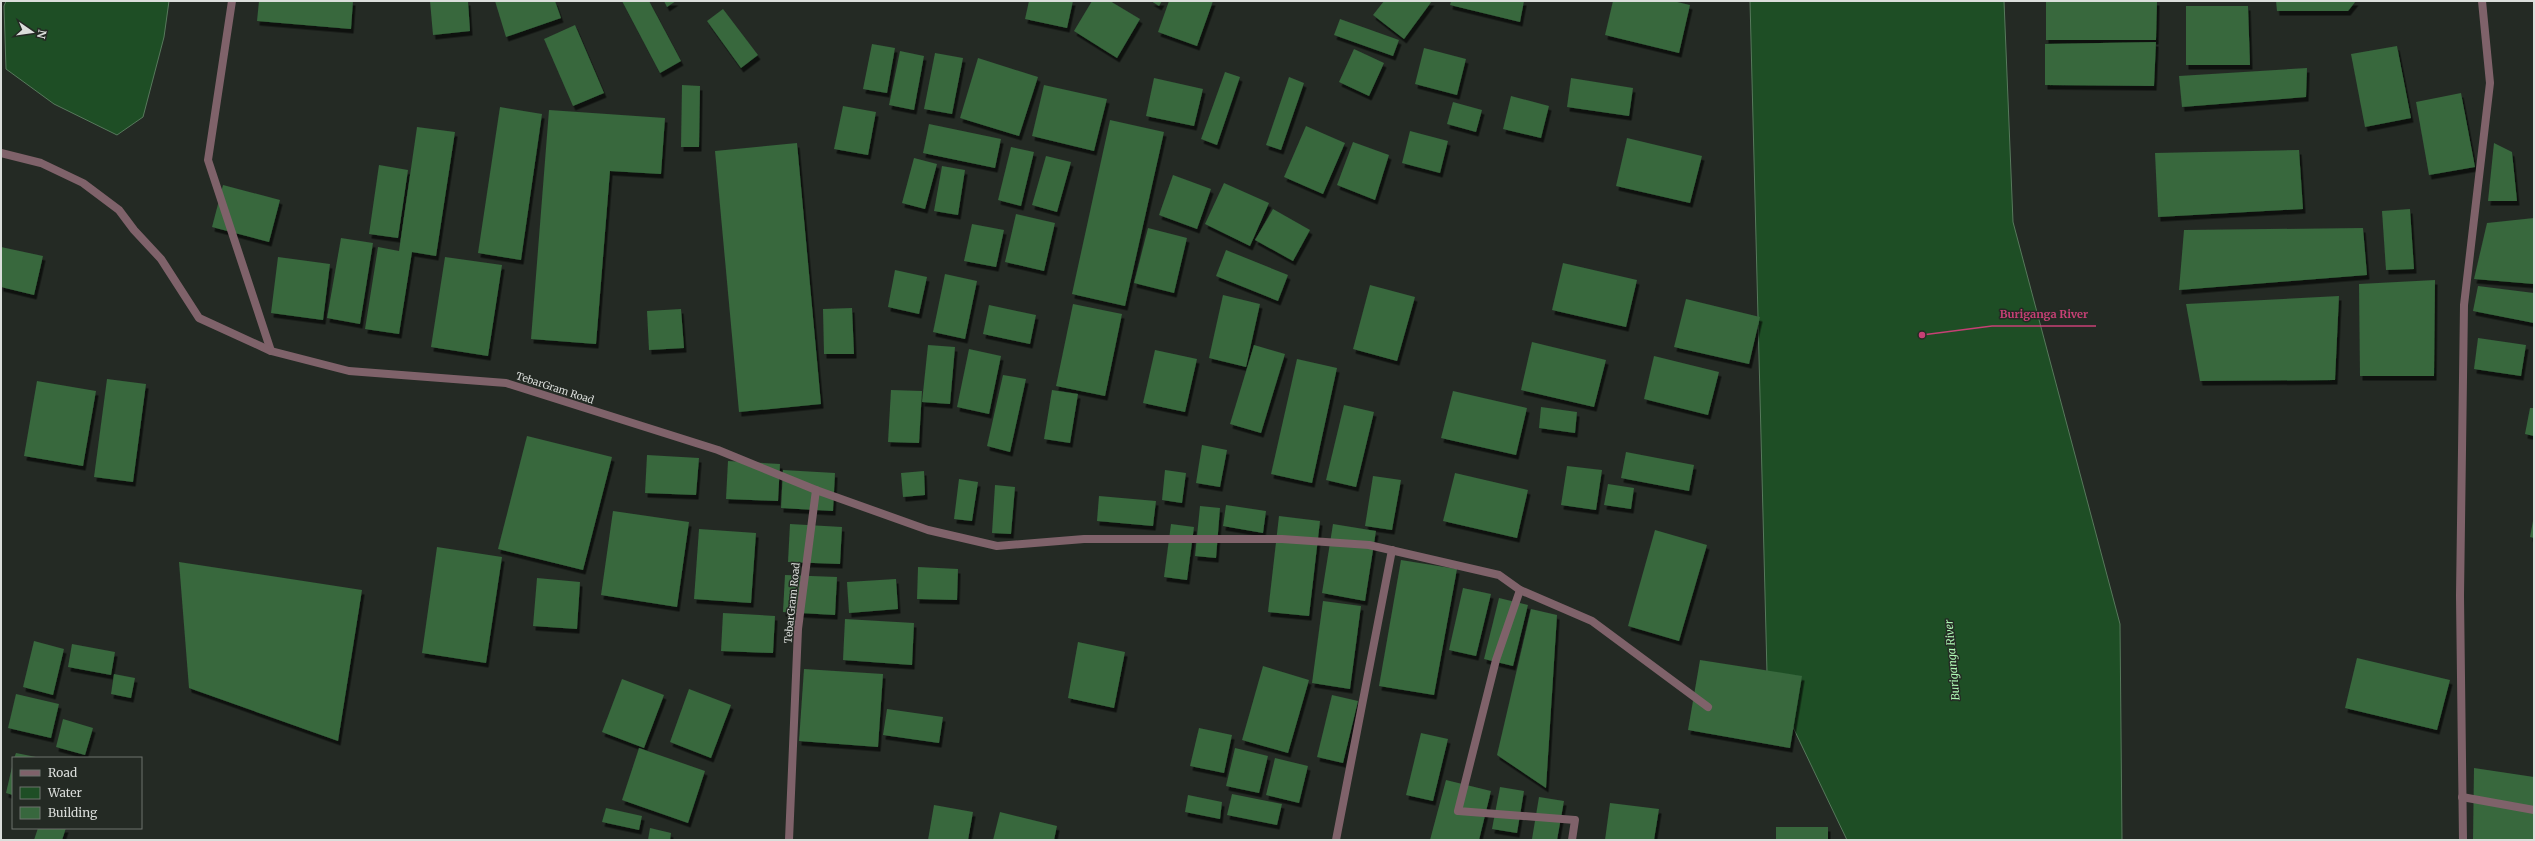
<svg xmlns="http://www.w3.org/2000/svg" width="2535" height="841" font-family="Merriweather,serif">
	<defs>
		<filter id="shadow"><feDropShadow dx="2.5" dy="4.5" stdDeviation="0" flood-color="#0009"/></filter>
	</defs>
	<rect width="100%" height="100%" fill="#242a24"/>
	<g fill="#1e4e25" stroke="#57795c">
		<polygon points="6,1 169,1 164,37 143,117 117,135 54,104 6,69 4,6"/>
		<polygon points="1750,1 2004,1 2013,222 2120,624 2122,840 1847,840 1767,673"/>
	</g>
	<g fill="#37673d" filter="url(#shadow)">
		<polygon points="259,1 353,1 351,29 257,21"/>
		<polygon points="430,1 468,1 470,31 433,35"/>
		<polygon points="495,1 555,1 561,18 506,37"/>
		<polygon points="622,1 649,1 681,61 660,73"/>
		<polygon points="664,1 676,1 667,7"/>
		<polygon points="1029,1 1073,1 1067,28 1025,19"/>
		<polygon points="1092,1 1110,1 1140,19 1117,58 1074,31"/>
		<polygon points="1151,1 1162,1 1159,6"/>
		<polygon points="1169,1 1213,1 1197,46 1158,32"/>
		<polygon points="1384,1 1432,1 1404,39 1373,15"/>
		<polygon points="1451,1 1524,1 1520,22 1450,5"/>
		<polygon points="1613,1 1673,1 1690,5 1679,53 1605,35"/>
		<polygon points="2046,1 2157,1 2156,40 2046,40"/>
		<polygon points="2276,1 2356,1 2348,11 2277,11"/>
		<polygon points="2186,6 2248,6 2250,65 2186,65"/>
		<polygon points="723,9 758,55 741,68 707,21"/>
		<polygon points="1340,19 1399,40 1393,56 1334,35"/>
		<polygon points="575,25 604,93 573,106 544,39"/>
		<polygon points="2156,42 2154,86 2045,85 2045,44"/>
		<polygon points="872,44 895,48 887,93 863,89"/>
		<polygon points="2397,46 2411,118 2365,127 2351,54"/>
		<polygon points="1424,48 1466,59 1457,95 1415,84"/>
		<polygon points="1354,49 1384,63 1369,96 1339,82"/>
		<polygon points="900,51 924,56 914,110 889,105"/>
		<polygon points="935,53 963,58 952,114 924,109"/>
		<polygon points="978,58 1038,77 1019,136 960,118"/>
		<polygon points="2307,68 2306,97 2182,107 2179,76"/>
		<polygon points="1225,72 1240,77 1217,145 1201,139"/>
		<polygon points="1289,77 1304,83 1281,150 1266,145"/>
		<polygon points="1154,78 1203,89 1194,126 1146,116"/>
		<polygon points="1571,78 1633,88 1629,116 1567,107"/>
		<polygon points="682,85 700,86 699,147 681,147"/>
		<polygon points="1044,85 1107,99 1094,151 1032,136"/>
		<polygon points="2461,93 2475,167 2429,175 2416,102"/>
		<polygon points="1511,96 1549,106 1541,138 1503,129"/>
		<polygon points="1453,102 1482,110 1476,132 1447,124"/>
		<polygon points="843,106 876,112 868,155 834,149"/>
		<polygon points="500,107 542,114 521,260 478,253"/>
		<polygon points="549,110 665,118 661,174 610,171 596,344 531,339"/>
		<polygon points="1110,120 1164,132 1125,306 1072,294"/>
		<polygon points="929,124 1001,139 995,168 923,153"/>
		<polygon points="1306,126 1345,143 1323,194 1284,177"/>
		<polygon points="417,127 455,132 436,256 412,252 399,334 365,329 378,247 399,251"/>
		<polygon points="1410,131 1448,141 1440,173 1402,163"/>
		<polygon points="1627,138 1702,156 1690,203 1616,186"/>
		<polygon points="1353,142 1389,155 1375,200 1337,185"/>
		<polygon points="797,143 821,404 739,412 715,151"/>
		<polygon points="2494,143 2512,152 2517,201 2488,201"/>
		<polygon points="1011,147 1034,152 1021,206 998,200"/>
		<polygon points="2299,150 2303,209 2158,217 2155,153"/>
		<polygon points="1046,156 1071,162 1057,212 1032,205"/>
		<polygon points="914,158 937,164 925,209 902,203"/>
		<polygon points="379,165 408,170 398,238 369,234"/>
		<polygon points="942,166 965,170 958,215 934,211"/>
		<polygon points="1173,175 1211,189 1197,229 1159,215"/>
		<polygon points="1224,183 1269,203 1250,246 1205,224"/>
		<polygon points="223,185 280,200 269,242 212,227"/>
		<polygon points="1273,209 1310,230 1293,261 1255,240"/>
		<polygon points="2410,209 2414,269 2386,270 2382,211"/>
		<polygon points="1016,214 1055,223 1044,271 1005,262"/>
		<polygon points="2534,218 2534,284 2474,279 2487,223"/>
		<polygon points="972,224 1004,230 996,267 964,261"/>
		<polygon points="1148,228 1187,238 1174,293 1134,283"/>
		<polygon points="2363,228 2367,275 2179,290 2184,230"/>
		<polygon points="341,238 373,243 360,324 327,318"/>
		<polygon points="1,247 43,256 34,295 1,287"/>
		<polygon points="1226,250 1288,275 1278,301 1216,276"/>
		<polygon points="278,257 330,264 323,320 271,313"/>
		<polygon points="445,257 502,265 488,356 431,347"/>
		<polygon points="1563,263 1637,280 1626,327 1552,310"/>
		<polygon points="895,270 927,277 919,314 888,307"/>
		<polygon points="945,274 977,281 965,339 933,332"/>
		<polygon points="2435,280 2434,376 2360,376 2359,284"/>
		<polygon points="1370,285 1415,297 1397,361 1353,349"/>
		<polygon points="2478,286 2534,293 2534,323 2473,311"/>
		<polygon points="1223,295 1260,304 1246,367 1209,358"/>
		<polygon points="2339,296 2335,380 2200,381 2186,304"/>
		<polygon points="1686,299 1760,317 1749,364 1674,347"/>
		<polygon points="1073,304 1122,314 1105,396 1056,386"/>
		<polygon points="989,305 1036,315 1030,344 983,334"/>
		<polygon points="852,308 854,354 824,354 823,309"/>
		<polygon points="681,309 684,348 649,350 647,311"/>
		<polygon points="2478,338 2526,345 2521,376 2474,369"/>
		<polygon points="1532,342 1606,360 1594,407 1521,390"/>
		<polygon points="928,345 955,347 950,404 922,402"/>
		<polygon points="1254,345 1285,354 1261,433 1230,424"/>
		<polygon points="969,349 1001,356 989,414 957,407"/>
		<polygon points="1155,350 1197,359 1185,412 1143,403"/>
		<polygon points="1654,356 1719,372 1708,415 1644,399"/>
		<polygon points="1297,359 1337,368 1312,483 1271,474"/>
		<polygon points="1003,375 1026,379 1010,452 987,446"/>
		<polygon points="107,379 146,384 133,482 94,477"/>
		<polygon points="37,381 96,391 83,466 24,456"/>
		<polygon points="891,390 922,391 919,443 888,442"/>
		<polygon points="1052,390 1078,394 1070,443 1044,439"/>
		<polygon points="1453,391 1527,408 1516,455 1441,438"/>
		<polygon points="1344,405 1374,412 1356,487 1326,480"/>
		<polygon points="1541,407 1577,412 1575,433 1539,428"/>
		<polygon points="2530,408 2534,408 2534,436 2525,434"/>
		<polygon points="527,436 612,457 583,570 498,549"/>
		<polygon points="1202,445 1227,450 1220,487 1196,483"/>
		<polygon points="1626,452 1694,465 1689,491 1621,478"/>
		<polygon points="647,455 699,458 696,495 645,493"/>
		<polygon points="728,461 780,464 778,501 726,499"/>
		<polygon points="1567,466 1602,470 1596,510 1561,505"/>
		<polygon points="783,470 835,473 833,511 781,508"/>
		<polygon points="1165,470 1186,473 1182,503 1162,500"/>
		<polygon points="924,471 925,495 903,497 901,473"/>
		<polygon points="1455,473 1528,490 1517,538 1443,521"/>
		<polygon points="1373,476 1401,480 1392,530 1365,526"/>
		<polygon points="959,479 978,482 972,521 954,519"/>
		<polygon points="1608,484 1634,488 1631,509 1604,505"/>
		<polygon points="995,485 1015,487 1011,534 992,533"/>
		<polygon points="1099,496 1156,501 1153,526 1097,521"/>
		<polygon points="1226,505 1266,511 1263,533 1223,526"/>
		<polygon points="1200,506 1220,508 1216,558 1195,556"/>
		<polygon points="613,511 689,522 677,607 601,595"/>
		<polygon points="1279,516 1320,521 1309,616 1268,612"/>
		<polygon points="2533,521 2534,521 2534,538 2530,537"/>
		<polygon points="790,524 842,527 840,564 788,562"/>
		<polygon points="1171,524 1194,527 1187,580 1164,577"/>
		<polygon points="1333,524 1376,531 1365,601 1322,593"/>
		<polygon points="699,529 756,533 751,603 694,599"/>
		<polygon points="1655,530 1707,545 1679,641 1628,626"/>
		<polygon points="437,547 502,557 486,663 422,653"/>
		<polygon points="1401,560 1457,569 1434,695 1379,686"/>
		<polygon points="179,562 362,590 338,741 189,688"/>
		<polygon points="918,567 958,569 957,600 917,599"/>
		<polygon points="785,575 837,577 835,615 783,612"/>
		<polygon points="537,578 580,582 577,629 533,626"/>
		<polygon points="896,579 898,609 849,613 847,582"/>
		<polygon points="1463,588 1491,594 1476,656 1449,650"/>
		<polygon points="1499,598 1528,605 1513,666 1484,659"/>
		<polygon points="1323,601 1361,606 1350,689 1312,683"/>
		<polygon points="1531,609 1557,615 1546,788 1497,755"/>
		<polygon points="723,613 775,616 773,653 721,651"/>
		<polygon points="845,619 914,623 912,665 843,660"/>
		<polygon points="34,641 64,649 53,695 23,687"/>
		<polygon points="1078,642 1125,652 1114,708 1068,698"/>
		<polygon points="72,644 115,652 111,675 68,667"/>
		<polygon points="2357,658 2450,680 2437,730 2345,708"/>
		<polygon points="1700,660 1802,676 1790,748 1688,730"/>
		<polygon points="1263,666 1309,680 1288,753 1242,740"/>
		<polygon points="804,669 883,674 878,747 799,741"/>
		<polygon points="114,674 135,678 131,698 111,694"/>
		<polygon points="622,679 664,695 644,748 602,732"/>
		<polygon points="689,689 731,705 711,758 670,742"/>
		<polygon points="16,694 59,704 51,738 8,728"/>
		<polygon points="1332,695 1358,701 1343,763 1317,757"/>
		<polygon points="887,709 943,717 939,743 883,735"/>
		<polygon points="63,719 93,728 85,755 56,747"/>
		<polygon points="1199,728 1232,735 1224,773 1190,766"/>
		<polygon points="1421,733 1448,739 1433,801 1406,795"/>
		<polygon points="639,748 705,771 688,823 622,800"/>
		<polygon points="1235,748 1268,756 1259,793 1226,786"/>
		<polygon points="16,753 36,757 36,758 14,758"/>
		<polygon points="1275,758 1308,766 1299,803 1266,795"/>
		<polygon points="12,767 13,767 13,795 6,793"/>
		<polygon points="2474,768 2534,777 2534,840 2473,840"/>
		<polygon points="1446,780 1491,791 1479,840 1430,840"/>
		<polygon points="1500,787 1524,791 1517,833 1492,829"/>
		<polygon points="1232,794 1282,804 1277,825 1227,815"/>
		<polygon points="1188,795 1222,802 1220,819 1185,812"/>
		<polygon points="1539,797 1564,801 1557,840 1532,839"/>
		<polygon points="1610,803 1659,809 1654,840 1605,840"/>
		<polygon points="934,805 973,812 968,840 928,840"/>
		<polygon points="606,808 642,816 639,830 602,822"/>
		<polygon points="1000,812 1057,826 1054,840 993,840"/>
		<rect x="1776" y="827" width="52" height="13"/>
		<polygon points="38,828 66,828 62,840 34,840"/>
		<polygon points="650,828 671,833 670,840 648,840"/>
	</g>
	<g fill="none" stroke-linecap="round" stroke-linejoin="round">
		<g stroke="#7f626a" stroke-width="8">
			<polyline points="232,1 208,160 271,351"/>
			<polyline points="1,153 41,163 83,183 119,210 134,230 161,259 199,318 271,351 349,371 506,383 718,450 816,490 928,530 997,546 1084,539 1282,539 1369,545 1499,575 1520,590 1592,621 1708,707"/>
			<polyline points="1520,590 1496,660 1458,811 1575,820 1572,840"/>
			<polyline points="2462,797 2534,810"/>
			<polyline points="789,840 798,629 816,490"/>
			<polyline points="1336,840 1392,550"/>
			<polyline points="2463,840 2460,596 2464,305 2490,83 2482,1"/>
		</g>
	</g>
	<g text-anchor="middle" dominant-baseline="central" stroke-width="3" stroke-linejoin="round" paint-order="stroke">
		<g font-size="10" fill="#dbdedb" stroke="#242a24">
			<text transform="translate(555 388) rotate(18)">TebarGram Road</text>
			<text transform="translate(792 603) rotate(-84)">TebarGram Road</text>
		</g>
		<g font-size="11" font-style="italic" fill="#aef7b4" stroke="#242a24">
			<text transform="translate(1952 660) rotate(-95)">Buriganga River</text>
		</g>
	</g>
	<path fill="none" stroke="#c74075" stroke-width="1.5" d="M1922 335L1992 326H2096"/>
	<circle fill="#c74075" stroke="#242a24" stroke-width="1.5" cx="1922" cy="335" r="4"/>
	<g font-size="11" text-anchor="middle" font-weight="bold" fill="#c74075" stroke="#242a24" stroke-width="3" stroke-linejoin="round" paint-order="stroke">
		<text x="2044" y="318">Buriganga River</text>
	</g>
	<rect width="2535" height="841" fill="none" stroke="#dbdedb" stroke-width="4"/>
	<rect x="12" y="757" width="130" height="72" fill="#242a24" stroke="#6d726d"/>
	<rect x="20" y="770" width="20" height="6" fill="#7f626a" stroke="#6d726d"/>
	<text x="48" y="777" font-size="12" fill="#dbdedb">Road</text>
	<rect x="20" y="787" width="20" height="12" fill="#1e4e25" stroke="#6d726d"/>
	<text x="48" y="797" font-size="12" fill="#dbdedb">Water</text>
	<rect x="20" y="807" width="20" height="12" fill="#37673d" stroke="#6d726d"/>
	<text x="48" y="817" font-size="12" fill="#dbdedb">Building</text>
	<g transform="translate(32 32) rotate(103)" stroke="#242a24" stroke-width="3" paint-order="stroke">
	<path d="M0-3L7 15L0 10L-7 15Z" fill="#dbdedb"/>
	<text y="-6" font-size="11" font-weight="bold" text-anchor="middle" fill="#dbdedb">N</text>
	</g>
</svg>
